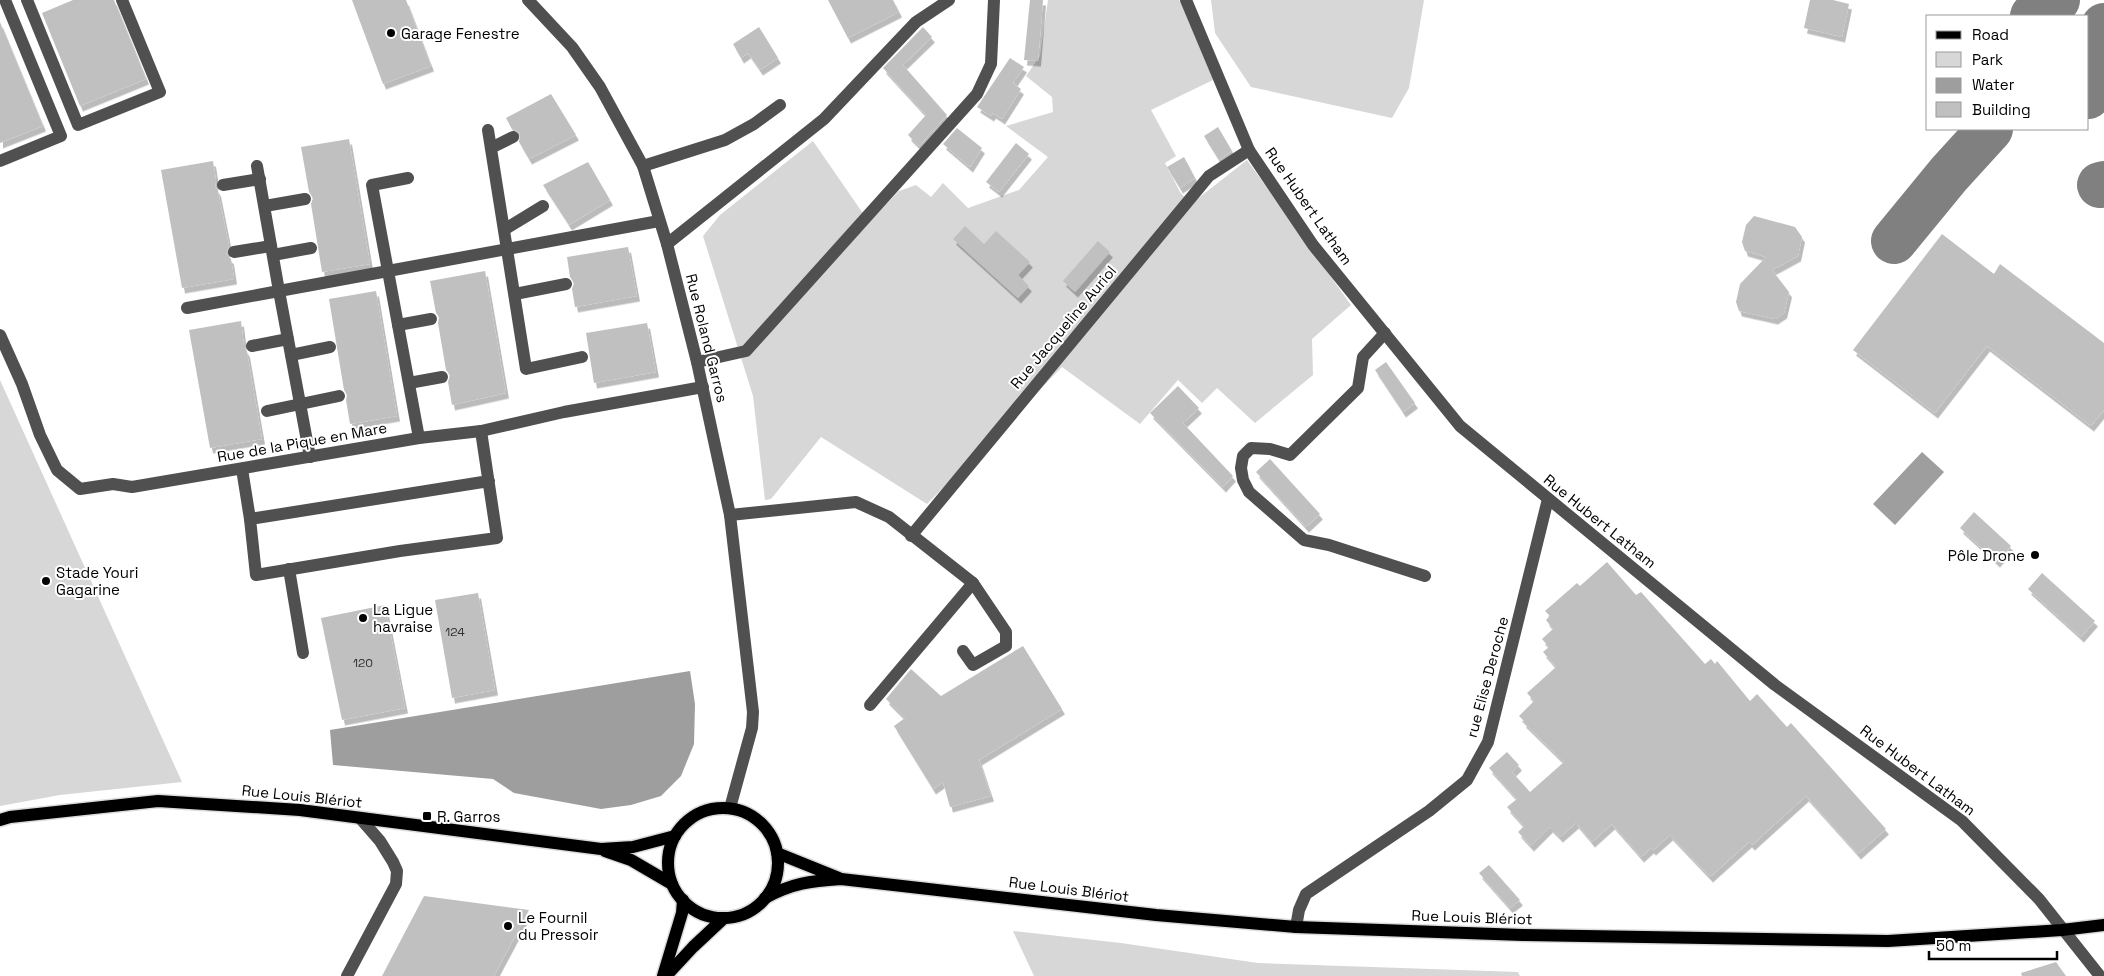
<svg xmlns="http://www.w3.org/2000/svg" width="2104" height="976" font-family="'Space Grotesk',sans-serif">
	<defs>
		<filter id="shadow"><feDropShadow dx="3" dy="5.5" stdDeviation="0" flood-color="#0004"/></filter>
	</defs>
	<rect width="100%" height="100%" fill="#fff"/>
	<g fill="#d7d7d7">
		<polygon points="1048,0 1179,0 1187,14 1213,80 1151,110 1176,156 1165,163 1180,192 1191,204 1247,160 1351,305 1312,339 1313,375 1255,423 1217,388 1202,403 1178,380 1140,424 1062,367 927,504 821,437 771,499 765,500 753,396 703,236 720,215 813,141 862,212 870,221 899,191 916,185 931,197 943,183 968,208 1019,190 1048,157 1006,126 1053,112 1052,97 1026,76 1040,56"/>
		<polygon points="1211,0 1424,0 1409,88 1392,118 1251,87 1215,33"/>
		<polygon points="0,380 182,782 60,795 0,806"/>
		<polygon points="1013,931 1121,943 1258,963 1518,972 1520,976 1034,976"/>
	</g>
	<g fill="#9e9e9e">
		<polygon points="1922,452 1944,472 1895,525 1873,504"/>
		<polygon points="690,671 695,704 694,744 681,776 661,796 631,805 601,809 514,793 493,779 333,765 330,730"/>
	</g>
	<g fill="none" stroke-linecap="round" stroke-linejoin="round">
		<g stroke="#808080" stroke-width="46">
			<polyline points="2033,16 2057,0"/>
			<polyline points="2088,96 2104,26"/>
			<polyline points="2100,185 2104,184"/>
			<polyline points="1894,241 1949,174 1990,129"/>
		</g>
	</g>
	<g fill="#c0c0c0" filter="url(#shadow)">
		<polygon points="73,0 114,0 146,79 80,106 42,13"/>
		<polygon points="352,0 406,0 431,66 383,84"/>
		<polygon points="828,0 893,0 899,12 848,38"/>
		<polygon points="1030,0 1043,0 1038,61 1024,60"/>
		<polygon points="1810,0 1833,0 1849,4 1842,37 1804,28"/>
		<polygon points="0,22 43,126 0,143"/>
		<polygon points="759,27 778,58 760,70 748,53 741,58 733,44"/>
		<polygon points="923,27 932,37 903,65 947,115 919,146 908,135 926,115 883,68"/>
		<polygon points="1010,58 1024,67 1013,83 1021,89 1002,119 993,113 991,116 977,107"/>
		<polygon points="551,94 576,135 529,159 519,142 520,133 512,129 506,118"/>
		<polygon points="1218,127 1232,151 1219,160 1204,136"/>
		<polygon points="957,128 982,148 970,167 943,144"/>
		<polygon points="349,139 370,264 322,272 311,204 313,198 309,192 301,147"/>
		<polygon points="1016,143 1029,154 999,192 986,182"/>
		<polygon points="1184,157 1195,178 1180,188 1167,167"/>
		<polygon points="213,161 216,181 215,187 218,191 229,246 226,254 231,259 234,279 182,288 161,170"/>
		<polygon points="588,162 610,200 569,225 543,185"/>
		<polygon points="1754,216 1795,227 1802,237 1798,256 1772,270 1789,292 1784,313 1775,319 1739,311 1736,302 1740,284 1766,257 1745,251 1742,242 1746,225"/>
		<polygon points="965,226 984,244 996,231 1030,262 1018,275 1029,286 1018,298 953,239"/>
		<polygon points="1942,234 1994,274 2000,264 2104,343 2104,410 2091,426 1987,346 1935,413 1853,350"/>
		<polygon points="1098,241 1110,252 1075,292 1063,281"/>
		<polygon points="628,247 637,296 575,307 572,289 574,283 570,277 567,257"/>
		<polygon points="485,271 506,393 452,405 448,382 450,375 446,370 438,323 439,317 436,313 430,281"/>
		<polygon points="376,291 397,416 350,424 346,400 347,395 344,390 329,299"/>
		<polygon points="241,321 244,347 247,352 262,439 210,448 189,330"/>
		<polygon points="647,323 656,372 594,383 586,333"/>
		<polygon points="1386,362 1415,403 1403,412 1375,370"/>
		<polygon points="1178,386 1199,408 1183,423 1233,476 1223,487 1150,413"/>
		<polygon points="1270,459 1320,514 1306,527 1256,472"/>
		<polygon points="1974,512 2011,546 1997,562 1960,528"/>
		<polygon points="1607,562 1636,595 1641,592 1705,664 1711,659 1715,664 1717,661 1750,701 1757,694 1787,727 1791,723 1886,829 1858,854 1806,796 1752,845 1749,842 1710,877 1670,835 1653,850 1651,848 1641,857 1612,824 1592,842 1576,823 1560,837 1550,827 1531,846 1518,832 1524,826 1507,807 1517,799 1489,768 1507,752 1519,765 1512,772 1530,792 1564,762 1523,722 1524,721 1519,716 1534,701 1527,693 1556,667 1543,652 1549,647 1542,639 1553,629 1546,620 1550,616 1545,611 1577,583 1580,586"/>
		<polygon points="2042,573 2095,621 2081,637 2028,589"/>
		<polygon points="478,593 495,690 452,698 435,600"/>
		<polygon points="385,605 405,708 342,720 321,618"/>
		<polygon points="1023,646 1062,709 979,760 991,796 950,807 943,782 933,789 894,726 905,718 886,699 911,669 941,696"/>
		<polygon points="1489,865 1520,900 1510,908 1479,873"/>
		<polygon points="424,896 529,910 494,976 382,976"/>
		<polygon points="2056,962 2066,976 2022,976 2021,973"/>
	</g>
	<g fill="none" stroke-linecap="round" stroke-linejoin="round">
		<g stroke="#dbdbdb" stroke-width="15">
			<g id="major">
				<circle cx="723" cy="863" r="55"/>
				<polyline points="0,820 10,817 158,801 300,810 601,849 633,847 675,836"/>
				<polyline points="605,851 631,860 672,884"/>
				<polyline points="777,853 839,878"/>
				<path d="M765,898C792,883 811,881 841,879L1156,915L1296,927L1523,935L1888,941L2062,930L2104,925"/>
				<polyline points="663,976 682,913 683,900"/>
				<polyline points="666,976 693,947 724,918"/>
			</g>
		</g>
		<g stroke="#505050" stroke-width="12">
			<polyline points="27,0 78,125 160,92 122,0"/>
			<polyline points="528,0 572,47 600,87 643,166 667,244 697,362 730,515 753,712 752,728 730,808"/>
			<polyline points="1186,0 1249,150 1313,245 1460,426 1775,685 1962,821 2039,899 2100,976"/>
			<polyline points="488,130 526,369 582,357"/>
			<polyline points="491,148 513,137"/>
			<polyline points="0,161 61,136 5,0"/>
			<polyline points="643,166 725,140 754,124 780,105"/>
			<polyline points="223,185 260,179"/>
			<polyline points="265,206 305,199"/>
			<polyline points="505,229 543,206"/>
			<polyline points="667,244 824,119 916,22 949,0"/>
			<polyline points="234,252 271,246"/>
			<polyline points="273,255 311,248"/>
			<polyline points="515,294 566,284"/>
			<polyline points="187,308 279,291 257,166"/>
			<polyline points="398,325 431,319"/>
			<polyline points="1385,333 1363,357 1358,388 1290,455 1270,449 1251,448 1243,456 1241,468 1243,480 1249,492 1304,540 1329,545 1425,576"/>
			<polyline points="0,335 22,384 40,435 57,470 80,489 113,484 132,487 419,438 481,431 564,412 703,387"/>
			<polyline points="252,346 288,339"/>
			<polyline points="291,355 330,347"/>
			<polyline points="697,362 746,351 977,94 991,64 994,0"/>
			<polyline points="409,383 442,377"/>
			<polyline points="267,411 339,396"/>
			<polyline points="481,431 497,538 400,551 256,575 250,519 489,481"/>
			<polyline points="419,438 388,271 659,221"/>
			<polyline points="310,457 279,291 388,271 372,185 408,178"/>
			<polyline points="242,469 250,519"/>
			<polyline points="730,515 856,502 889,517 973,583 1006,632 1006,646 973,665 963,651"/>
			<polyline points="911,536 1209,176 1249,150"/>
			<polyline points="289,569 303,653"/>
			<polyline points="870,705 973,583"/>
			<polyline points="1296,927 1299,910 1306,894 1429,811 1467,780 1488,742 1548,499"/>
			<polyline points="347,976 396,884 397,871 393,862 380,841 360,818"/>
		</g>
		<use href="#major" stroke="#000" stroke-width="12"/>
	</g>
	<g fill="#000" stroke="#fff" stroke-width="2">
		<circle cx="391" cy="33" r="5"/>
		<circle cx="2035" cy="555" r="5"/>
		<circle cx="46" cy="581" r="5"/>
		<circle cx="363" cy="618" r="5"/>
		<rect x="422" y="811" width="10" height="10" rx="2.5"/>
		<circle cx="508" cy="926" r="5"/>
	</g>
	<g text-anchor="middle" dominant-baseline="central" stroke-width="4" stroke-linejoin="round" paint-order="stroke">
		<g font-size="12" fill="#303030">
			<text x="455" y="632">124</text>
			<text x="363" y="663">120</text>
		</g>
		<g font-size="15" fill="#000" stroke="#fff" text-anchor="start">
			<text x="401" y="33">Garage Fenestre</text>
			<text x="2025" y="555" text-anchor="end">Pôle Drone</text>
			<text x="56" y="572">Stade Youri<tspan x="56" dy="17">Gagarine</tspan></text>
			<text x="373" y="609">La Ligue<tspan x="373" dy="17">havraise</tspan></text>
			<text x="437" y="816">R. Garros</text>
			<text x="518" y="917">Le Fournil<tspan x="518" dy="17">du Pressoir</tspan></text>
		</g>
		<g font-size="15" fill="#000" stroke="#fff">
			<text transform="translate(1309 206) rotate(55)">Rue Hubert Latham</text>
			<text transform="translate(1063 327) rotate(-50)">Rue Jacqueline Auriol</text>
			<text transform="translate(707 338) rotate(76)">Rue Roland Garros</text>
			<text transform="translate(302 442) rotate(-10)">Rue de la Pique en Mare</text>
			<text transform="translate(1600 521) rotate(39)">Rue Hubert Latham</text>
			<text transform="translate(1487 677) rotate(-75)">rue Elise Deroche</text>
			<text transform="translate(1918 770) rotate(37)">Rue Hubert Latham</text>
			<text transform="translate(302 796) rotate(6)">Rue Louis Blériot</text>
			<text transform="translate(1069 889) rotate(7)">Rue Louis Blériot</text>
			<text transform="translate(1472 917) rotate(2)">Rue Louis Blériot</text>
		</g>
	</g>
	<rect x="1926" y="15" width="162" height="115" fill="#ffffff" stroke="#999999"/>
	<rect x="1936" y="31" width="25" height="8" fill="#000000" stroke="#999999"/>
	<text x="1972" y="40" font-size="15" fill="#000000">Road</text>
	<rect x="1936" y="52" width="25" height="15" fill="#d7d7d7" stroke="#999999"/>
	<text x="1972" y="65" font-size="15" fill="#000000">Park</text>
	<rect x="1936" y="78" width="25" height="15" fill="#9e9e9e" stroke="#999999"/>
	<text x="1972" y="90" font-size="15" fill="#000000">Water</text>
	<rect x="1936" y="102" width="25" height="15" fill="#c0c0c0" stroke="#999999"/>
	<text x="1972" y="115" font-size="15" fill="#000000">Building</text>
	<path d="M1929 951v8h128v-8" fill="none" stroke="#000000" stroke-width="2.5"/>
	<text x="1936" y="951" font-size="15" fill="#000000" stroke="#ffffff" stroke-width="4" paint-order="stroke">50 m</text>
</svg>
